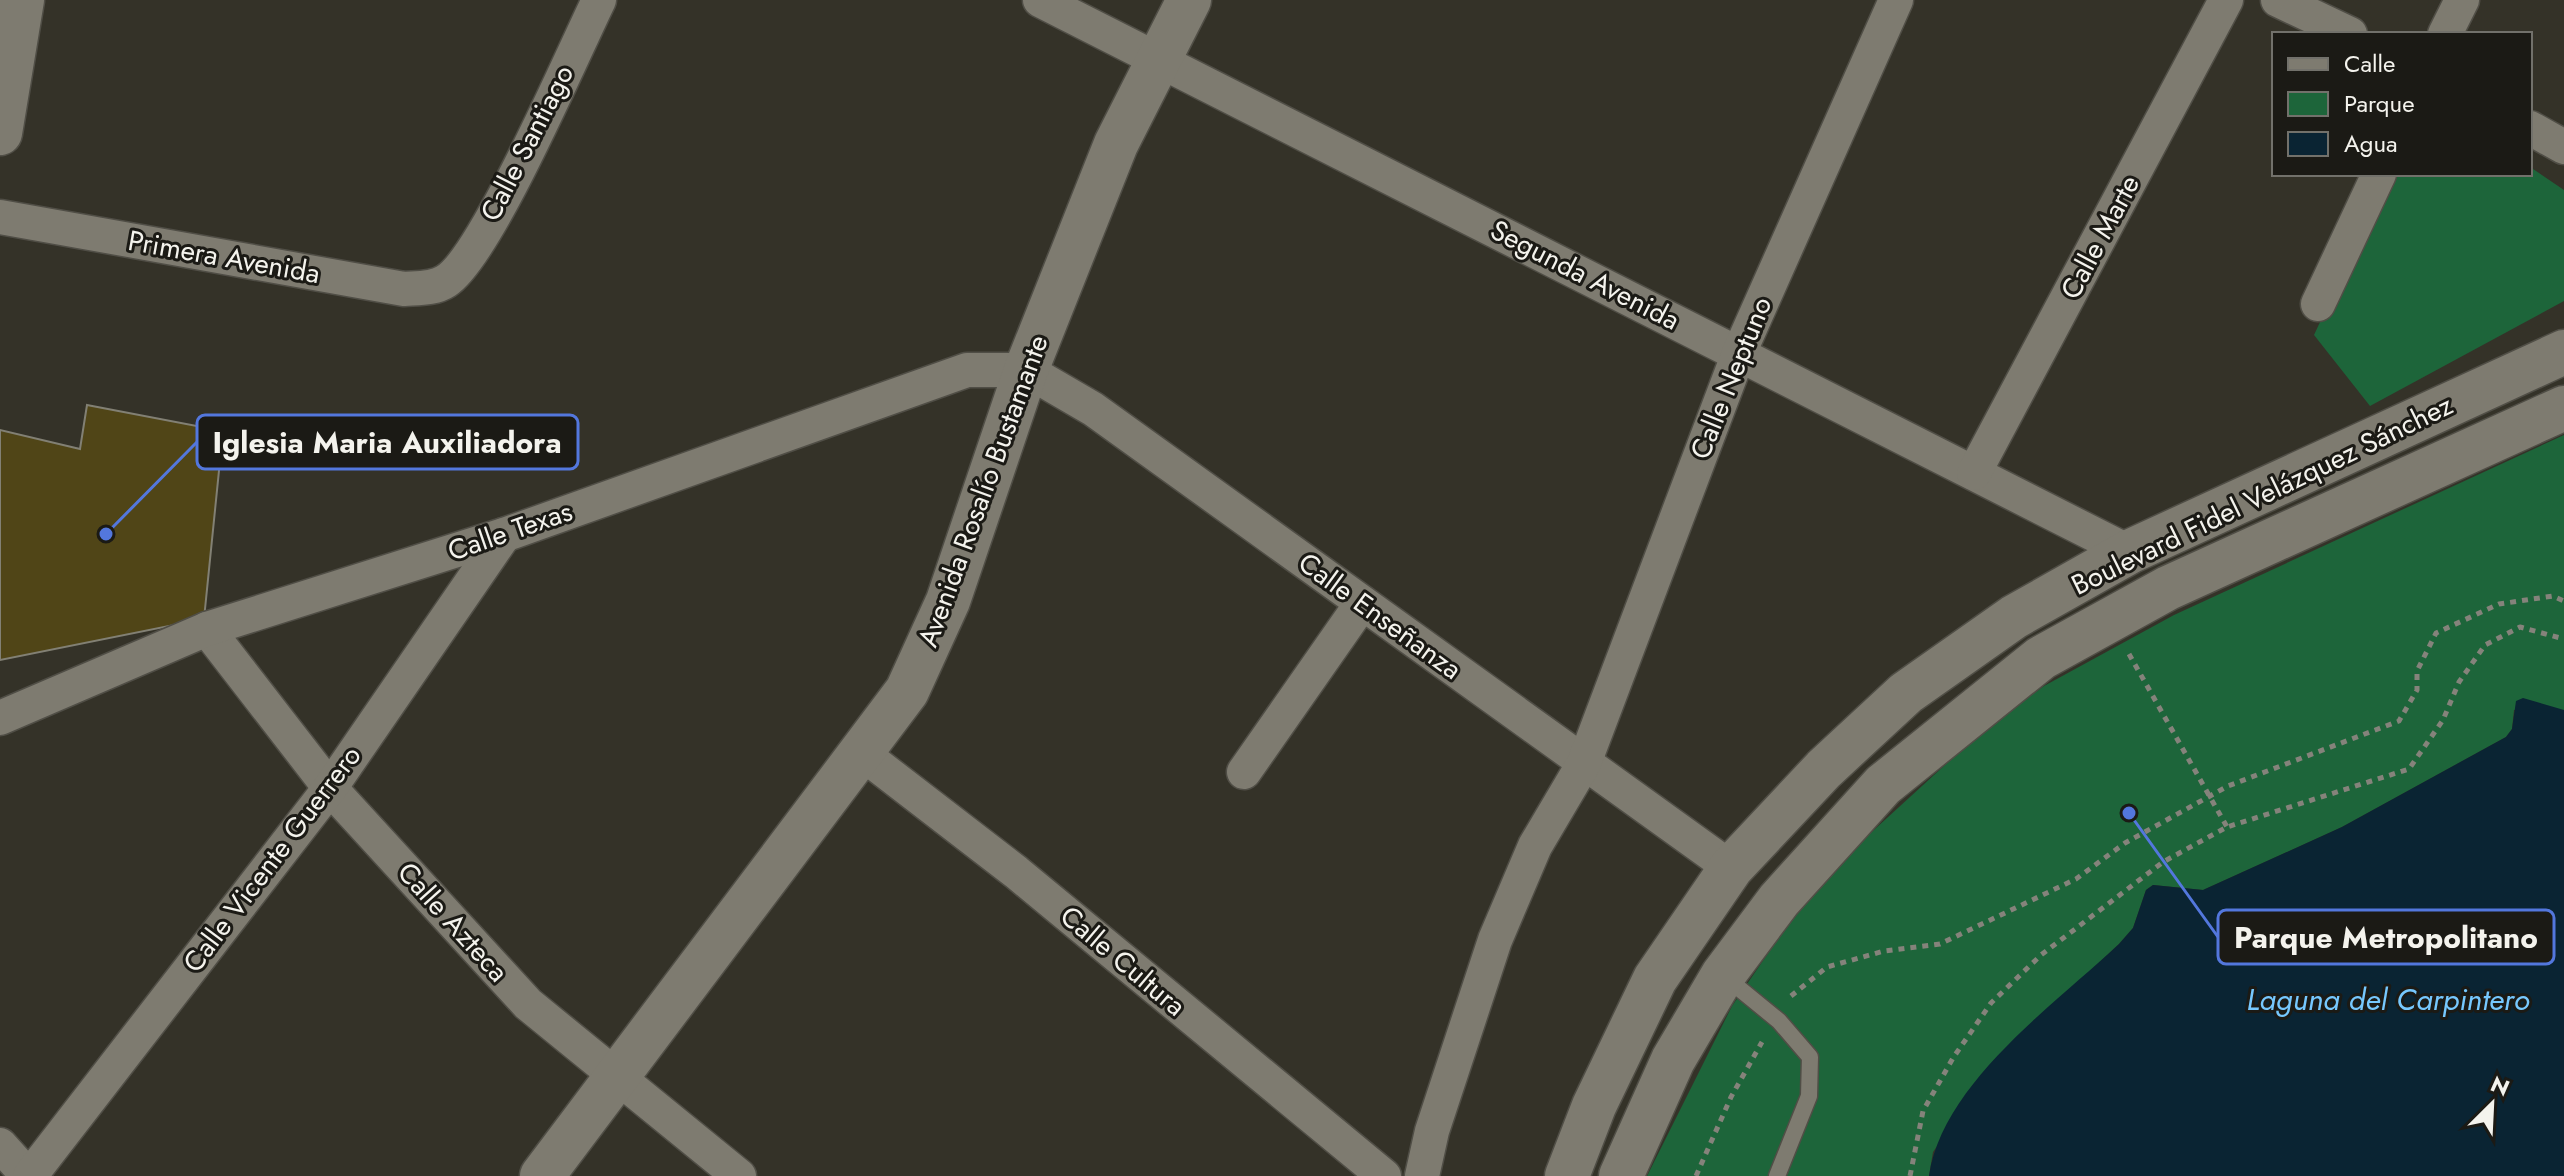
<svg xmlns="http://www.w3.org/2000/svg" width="2564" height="1176" font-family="Jost,sans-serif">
	<rect width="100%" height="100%" fill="#343228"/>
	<g fill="#1d653a">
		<polygon points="2530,167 2564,190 2564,301 2370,406 2314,335 2389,174 2530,174"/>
		<polygon points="2564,435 2564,710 2514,710 2512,729 2506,737 2342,827 2203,890 2153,885 2146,890 2133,928 2119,944 2001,1054 1933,1152 1929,1176 1647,1176 1732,1006 1790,921 1840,861 1981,732 2044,686 2174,615"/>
	</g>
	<path fill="#0a2433" d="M2523,698L2564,710V1176H1929C1942,1084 2054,1005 2119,944L2133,928L2146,890L2153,885L2203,890L2342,827L2506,737L2512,729L2516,701Z"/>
	<polygon fill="#504517" stroke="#828074" stroke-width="2" points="87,405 223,431 204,619 0,660 0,430 80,449"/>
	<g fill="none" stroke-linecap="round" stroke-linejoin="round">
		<g stroke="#504e46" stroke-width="19">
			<polyline id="lane" points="1724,976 1779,1021 1810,1057 1809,1096 1777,1176"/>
		</g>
		<g stroke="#504e46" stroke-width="37">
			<g id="street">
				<polyline points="1040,0 2129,552"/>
				<polyline points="2278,0 2350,34"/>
				<polyline points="2445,34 2462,0"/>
				<polyline points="2530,128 2564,147"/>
				<path d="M0,217L404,289C418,288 434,289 446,281C486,256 573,53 599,0"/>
				<polyline points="2318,304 2379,174"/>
				<polyline points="1974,473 2226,0"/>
				<polyline points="207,629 330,788 528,1004 739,1176"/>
				<polyline points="0,718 207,629 504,535 967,370 1026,370 1093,409 1731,868"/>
				<polyline points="859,751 1016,872 1384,1176"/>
				<polyline points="1244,772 1362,603"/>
				<polyline points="0,1145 28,1176"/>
				<polyline points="30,1176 330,788 504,535"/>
				<polyline points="1422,1176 1432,1131 1495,940 1535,846 1584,763 1739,353 1896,0"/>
			</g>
		</g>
		<g stroke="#504e46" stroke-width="47">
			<g id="secondary">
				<polyline points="0,133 22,0"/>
				<polyline points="542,1176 907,691 948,601 1026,370 1116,144 1189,0"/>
				<polyline points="1567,1176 1594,1106 1655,979 1731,868 1824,769 1906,693 2014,617 2129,552 2564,352"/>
				<polyline points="1621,1176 1673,1060 1723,975 1779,900 1883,785 2041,658 2168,588 2564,408"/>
			</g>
		</g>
		<g stroke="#85837b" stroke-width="5" stroke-dasharray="6 6" stroke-linecap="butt">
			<polyline points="2129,654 2227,827"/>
			<polyline points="1791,996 1827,967 1884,951 1940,944 2076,879 2125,843 2228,786 2399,721 2417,690 2417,671 2436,633 2499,604 2553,596 2564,601"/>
			<polyline points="1696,1176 1731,1097 1762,1042"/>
			<polyline points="1910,1176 1923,1111 1953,1058 1991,1003 2041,955 2163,862 2227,827 2409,769 2443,720 2459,682 2485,645 2520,627 2564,639"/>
		</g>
		<use href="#lane" stroke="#7e7b70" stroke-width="16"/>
		<use href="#street" stroke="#7e7b70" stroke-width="34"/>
		<use href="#secondary" stroke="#7e7b70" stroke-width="44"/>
	</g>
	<g text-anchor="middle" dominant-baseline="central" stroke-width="6" stroke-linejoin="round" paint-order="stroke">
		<g font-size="28" fill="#f4f3ed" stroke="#1b1a15">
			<text transform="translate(527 143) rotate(-63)">Calle Santiago</text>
			<text transform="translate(2100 237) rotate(-62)">Calle Marte</text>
			<text transform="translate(224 257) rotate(10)">Primera Avenida</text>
			<text transform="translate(1585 275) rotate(27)">Segunda Avenida</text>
			<text transform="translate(1731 378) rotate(-68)">Calle Neptuno</text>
			<text transform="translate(983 491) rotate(-70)">Avenida Rosalío Bustamante</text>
			<text transform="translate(2262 495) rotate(-26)">Boulevard Fidel Velázquez Sánchez</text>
			<text transform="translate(510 531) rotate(-19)">Calle Texas</text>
			<text transform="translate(1380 616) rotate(36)">Calle Enseñanza</text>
			<text transform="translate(272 859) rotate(-53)">Calle Vicente Guerrero</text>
			<text transform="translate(453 922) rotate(48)">Calle Azteca</text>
			<text transform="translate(1123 961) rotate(40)">Calle Cultura</text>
		</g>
		<g font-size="30" font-style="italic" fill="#76c8fe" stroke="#1b1a15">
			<text x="2388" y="999">Laguna del Carpintero</text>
		</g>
	</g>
	<path fill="none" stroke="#5377dd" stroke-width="3" d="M106 534L197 442M2129 813L2218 937"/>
	<g fill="#5377dd" stroke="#1b1a15" stroke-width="3">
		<circle cx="106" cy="534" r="8"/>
		<circle cx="2129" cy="813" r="8"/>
	</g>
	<g fill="#1b1a15" stroke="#5377dd" stroke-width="3">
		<rect x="197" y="415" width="381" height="54" rx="8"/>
		<rect x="2218" y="910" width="336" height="54" rx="8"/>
	</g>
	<g font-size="30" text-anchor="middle" font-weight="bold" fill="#f4f3ed">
		<text x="387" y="453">Iglesia Maria Auxiliadora</text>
		<text x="2386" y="948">Parque Metropolitano</text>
	</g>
	<rect x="2272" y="32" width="260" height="144" fill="#1b1a15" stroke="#72716b" stroke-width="2"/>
	<rect x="2288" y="58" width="40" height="12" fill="#7e7b70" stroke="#72716b" stroke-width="2"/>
	<text x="2344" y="72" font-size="24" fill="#f4f3ed">Calle</text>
	<rect x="2288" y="92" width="40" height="24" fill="#1d653a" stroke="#72716b" stroke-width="2"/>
	<text x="2344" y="112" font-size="24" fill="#f4f3ed">Parque</text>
	<rect x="2288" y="132" width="40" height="24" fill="#0a2433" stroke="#72716b" stroke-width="2"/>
	<text x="2344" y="152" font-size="24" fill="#f4f3ed">Agua</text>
	<g transform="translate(2492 1104) rotate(24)" stroke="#1b1a15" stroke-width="6" paint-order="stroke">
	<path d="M0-6L14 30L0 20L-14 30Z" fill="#f4f3ed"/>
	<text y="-12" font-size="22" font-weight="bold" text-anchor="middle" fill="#f4f3ed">N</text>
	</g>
</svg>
